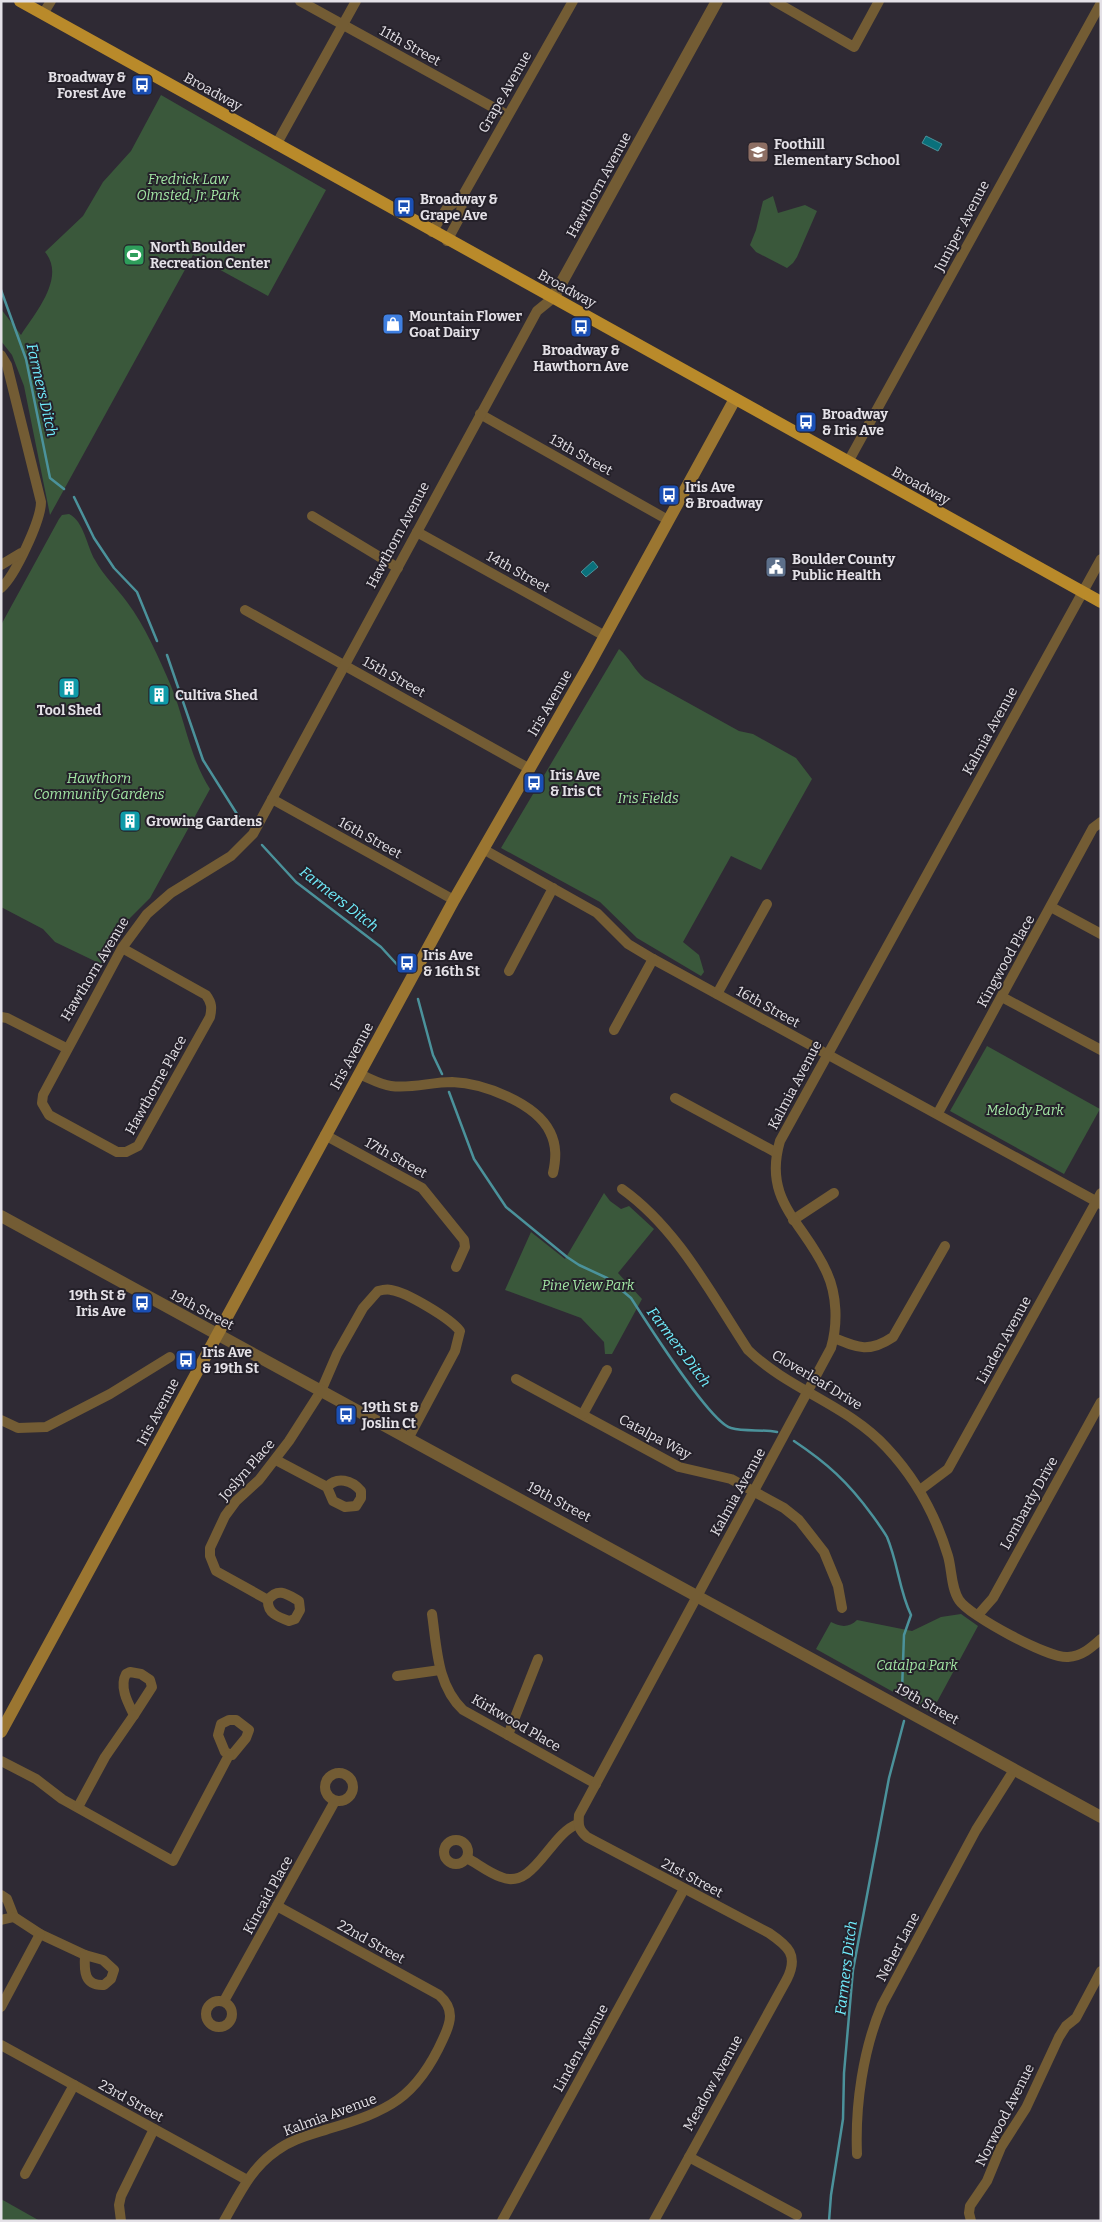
<svg xmlns="http://www.w3.org/2000/svg" width="1102" height="2222" font-family="Bitter,serif">
	<rect width="100%" height="100%" fill="#2f2a34"/>
	<g fill="#3a583b">
		<path d="M161,95L326,190L268,296L193,255L50,515L24,386L12,355L1,341V309L21,335C36,312 66,277 45,252L83,216L103,182L131,151Z"/>
		<polygon points="773,196 778,213 805,205 817,211 797,257 793,263 787,268 756,252 750,245 756,230 763,201"/>
		<path d="M69,514C84,521 87,547 95,560C103,575 117,588 127,602C145,626 159,658 171,686C185,720 190,758 210,789L150,898L130,918L103,965L55,942L43,929L1,907V625L59,519L62,515Z"/>
		<path d="M619,649C630,658 634,670 645,679L739,731L753,734L796,758L812,779L761,870L731,856L683,942L699,955L704,972L701,976L637,938L600,902L501,848Z"/>
		<polygon points="987,1046 1100,1109 1064,1174 950,1111"/>
		<polygon points="604,1193 610,1201 621,1209 629,1206 654,1229 618,1273 642,1299 612,1354 605,1354 604,1342 581,1318 505,1290 531,1232 565,1259"/>
		<path d="M961,1614L978,1626L931,1713L816,1649L831,1622C840,1627 849,1628 857,1620L912,1631L941,1617Z"/>
		<polygon points="1,2199 40,2221 1,2221"/>
	</g>
	<g fill="#0a707b" stroke="#4b929b">
		<polygon points="926,136 942,144 938,151 922,143"/>
		<polygon points="593,561 598,567 586,577 581,572"/>
	</g>
	<g fill="none" stroke-linecap="round" stroke-linejoin="round">
		<g stroke="#4b929b" stroke-width="2.5">
			<polyline points="1,290 26,359 50,478 64,489"/>
			<polyline points="74,497 94,538 114,568 137,592 157,641"/>
			<polyline points="167,655 203,760 242,822"/>
			<polyline points="262,845 296,882 381,947 403,971"/>
			<polyline points="418,999 433,1055 442,1074"/>
			<path d="M449,1092L474,1159L506,1207L567,1257L579,1265L607,1278L631,1298C646,1321 710,1423 731,1428C745,1432 762,1429 777,1432"/>
			<path d="M794,1441C827,1463 848,1482 872,1515C877,1522 883,1530 887,1537C898,1563 899,1590 911,1615L904,1635L902,1690"/>
			<polyline points="829,2221 831,2195 843,2119 844,2073 853,1970 889,1778 904,1721"/>
		</g>
		<g stroke="#735c34" stroke-width="10">
			<polyline points="300,1 507,115"/>
			<polyline points="774,1 854,47 879,1"/>
			<polyline points="43,14 51,1"/>
			<polyline points="276,145 356,1"/>
			<polyline points="432,232 447,208 462,197 573,1"/>
			<polyline points="447,241 461,215 462,197"/>
			<path d="M1,355L7,365L41,502C41,520 15,576 1,588"/>
			<polyline points="480,414 668,520"/>
			<polyline points="848,462 1101,3"/>
			<polyline points="312,516 398,568"/>
			<polyline points="417,532 605,636"/>
			<polyline points="1,565 21,553"/>
			<polyline points="245,610 530,769"/>
			<polyline points="272,799 454,900"/>
			<polyline points="483,849 597,913 628,944 653,959 1101,1204"/>
			<polyline points="1051,907 1101,934"/>
			<path d="M122,948L206,995C212,1003 212,1008 210,1017L138,1146L126,1152H117L49,1115L42,1103L43,1095L122,948L147,914L171,893L231,856L253,834L537,311L553,298"/>
			<polyline points="509,971 553,888"/>
			<polyline points="717,994 767,904"/>
			<polyline points="1002,997 1101,1050"/>
			<polyline points="1,1017 7,1018 66,1048"/>
			<polyline points="614,1030 653,959"/>
			<path d="M359,1074C369,1078 381,1085 391,1086C411,1089 431,1082 452,1082C483,1083 536,1103 550,1132C557,1146 556,1159 553,1173"/>
			<polyline points="675,1098 777,1153"/>
			<polyline points="938,1113 1093,828 1101,822"/>
			<polyline points="325,1135 422,1188 464,1240 465,1247 456,1267"/>
			<path d="M622,1189C678,1229 711,1294 748,1350C789,1390 848,1405 887,1448C916,1479 936,1516 948,1556C952,1570 951,1588 959,1600C969,1616 1050,1659 1068,1657C1082,1656 1091,1648 1101,1639"/>
			<polyline points="793,1220 834,1193"/>
			<path d="M834,1338C858,1348 869,1353 893,1337L945,1246"/>
			<polyline points="516,1379 679,1467 731,1479 784,1508 799,1520 824,1552 838,1586 842,1608"/>
			<polyline points="583,1414 607,1370"/>
			<polyline points="1,1420 18,1428 46,1427 110,1394 170,1357"/>
			<path d="M276,1460L327,1487L333,1501L345,1507L356,1506L361,1498V1491C352,1480 337,1476 327,1487"/>
			<polyline points="920,1490 948,1469 1101,1193"/>
			<path d="M268,1600C278,1587 287,1594 299,1601L300,1610L295,1619L289,1621C278,1617 267,1613 268,1600L216,1571L210,1556V1548L225,1516L236,1501L259,1480L289,1441L321,1391L337,1354L363,1308L378,1291C382,1290 387,1289 391,1290C406,1292 450,1318 460,1331L455,1351L408,1439"/>
			<path d="M432,1614C437,1649 437,1685 463,1710L596,1784"/>
			<polyline points="978,1615 993,1598 1101,1402"/>
			<path d="M130,1672L141,1674L150,1680L152,1687L134,1715C128,1703 119,1687 126,1674Z"/>
			<polyline points="397,1676 440,1670"/>
			<polygon points="229,1720 236,1720 249,1730 246,1738 232,1755 225,1752 218,1735 221,1724"/>
			<polyline points="508,1735 538,1659"/>
			<polyline points="1,1761 36,1779 62,1799 173,1861 229,1755"/>
			<circle cx="339" cy="1787" r="14"/>
			<polyline points="78,1807 105,1757 134,1715"/>
			<circle cx="456" cy="1852" r="12"/>
			<path d="M467,1858C478,1864 489,1873 501,1877C534,1891 550,1833 578,1824"/>
			<polyline points="1,1895 7,1899 14,1917 1,1920"/>
			<polyline points="14,1917 40,1934 85,1955"/>
			<path d="M85,1955L103,1960L114,1970L111,1979L104,1985C84,1986 84,1971 85,1955Z"/>
			<circle cx="219" cy="2014" r="13"/>
			<polyline points="224,2001 335,1801"/>
			<polyline points="1,2007 40,1934"/>
			<polyline points="1,2045 247,2180"/>
			<path d="M857,2154C855,2105 863,2050 882,2005L976,1830L1014,1770"/>
			<polyline points="689,2157 797,2215"/>
			<polyline points="25,2174 74,2085"/>
			<polyline points="121,2221 119,2205 121,2196 154,2129"/>
			<path d="M224,2221C239,2195 251,2168 276,2151C292,2139 310,2135 328,2129C388,2111 416,2099 443,2039C451,2022 455,2009 439,1995L277,1906"/>
			<polyline points="502,2221 684,1889"/>
			<path d="M654,2221L787,1979C799,1955 788,1946 769,1933L587,1837C579,1830 578,1826 579,1815L831,1348C838,1324 837,1295 827,1273C805,1223 762,1202 780,1141L1101,559"/>
			<polyline points="971,2221 969,2213 970,2206 987,2181 1001,2147 1026,2108 1059,2037 1066,2026 1076,2018 1101,1971"/>
		</g>
		<g stroke="#735c34" stroke-width="12">
			<polyline points="553,298 717,1"/>
			<polyline points="1,1216 1101,1817"/>
		</g>
		<polyline stroke="#9b7631" stroke-width="12" points="1,1732 454,900 589,665 735,399"/>
		<polyline stroke="#b98a2a" stroke-width="12" points="20,1 1101,602"/>
	</g>
	<defs>
		<g id="bus-square" transform="scale(1.125)"><rect x="-9" y="-9" width="18" height="18" rx="4" fill="#1a4fb4" stroke="#25212a"/><path d="M-5-6H5V4H4V6H2V4H-2V6H-4V4H-5ZM-3.5-4V0h7V-4ZM-3.5 1.2v1.5H-2V1.2ZM2 1.2v1.5H3.5V1.2Z" fill="#fff"/></g>
		<g id="school-square" transform="scale(1.125)"><rect x="-9" y="-9" width="18" height="18" rx="4" fill="#8d6e63" stroke="#25212a"/><path d="M0-5L7-2L0 1L-7-2ZM-4 1L0 2.5L4 1V4Q0 6-4 4Z" fill="#fff"/></g>
		<g id="stadium-square" transform="scale(1.125)"><rect x="-9" y="-9" width="18" height="18" rx="4" fill="#2e9e5b" stroke="#25212a"/><path d="M0-5a6.5 5 0 1 0 0 10a6.5 5 0 1 0 0-10ZM-3.5-1.8h7v3.6h-7Z" fill="#fff"/></g>
		<g id="shop-square" transform="scale(1.125)"><rect x="-9" y="-9" width="18" height="18" rx="4" fill="#3f7fe0" stroke="#25212a"/><path d="M-5-2.5h2.3a2.7 3.5 0 0 1 5.4 0H5L5.5 6h-11ZM-1.5-2.5h3a1.5 2.3 0 0 0-3 0Z" fill="#fff"/></g>
		<g id="civic-square" transform="scale(1.125)"><rect x="-9" y="-9" width="18" height="18" rx="4" fill="#5c6f8a" stroke="#25212a"/><path d="M-.6-6.5H3V-4.5H.6V-3L4-1V1h2V6H-6V1h2V-1L-.6-3ZM-1.2 2.5V6h2.4V2.5Z" fill="#fff"/></g>
		<g id="building-square" transform="scale(1.125)"><rect x="-9" y="-9" width="18" height="18" rx="4" fill="#0f9aa8" stroke="#25212a"/><path d="M-4-6H4V6H1V3H-1V6H-4ZM-2.5-4.3h1.7v1.8h-1.7ZM.8-4.3h1.7v1.8H.8ZM-2.5-1h1.7V.8h-1.7ZM.8-1h1.7V.8H.8Z" fill="#fff"/></g>
	</defs>
	<g fill-rule="evenodd">
		<use href="#bus-square" x="142" y="85"/>
		<use href="#school-square" x="758" y="152"/>
		<use href="#bus-square" x="404" y="207"/>
		<use href="#stadium-square" x="134" y="255"/>
		<use href="#shop-square" x="393" y="324"/>
		<use href="#bus-square" x="581" y="327"/>
		<use href="#bus-square" x="806" y="422"/>
		<use href="#bus-square" x="669" y="495"/>
		<use href="#civic-square" x="776" y="567"/>
		<use href="#building-square" x="69" y="688"/>
		<use href="#building-square" x="159" y="695"/>
		<use href="#bus-square" x="534" y="783"/>
		<use href="#building-square" x="130" y="821"/>
		<use href="#bus-square" x="407" y="963"/>
		<use href="#bus-square" x="142" y="1303"/>
		<use href="#bus-square" x="186" y="1360"/>
		<use href="#bus-square" x="346" y="1415"/>
	</g>
	<g text-anchor="middle" dominant-baseline="central" stroke-width="4" stroke-linejoin="round" paint-order="stroke">
		<g font-size="14" fill="#e4e1e7" stroke="#25212a">
			<text transform="translate(410 46) rotate(29)">11th Street</text>
			<text transform="translate(213 92) rotate(29)">Broadway</text>
			<text transform="translate(505 92) rotate(-60)">Grape Avenue</text>
			<text transform="translate(599 185) rotate(-61)">Hawthorn Avenue</text>
			<text transform="translate(962 226) rotate(-62)">Juniper Avenue</text>
			<text transform="translate(567 289) rotate(29)">Broadway</text>
			<text transform="translate(581 455) rotate(29)">13th Street</text>
			<text transform="translate(921 486) rotate(29)">Broadway</text>
			<text transform="translate(398 535) rotate(-62)">Hawthorn Avenue</text>
			<text transform="translate(518 572) rotate(29)">14th Street</text>
			<text transform="translate(394 677) rotate(29)">15th Street</text>
			<text transform="translate(550 703) rotate(-60)">Iris Avenue</text>
			<text transform="translate(990 731) rotate(-61)">Kalmia Avenue</text>
			<text transform="translate(370 838) rotate(29)">16th Street</text>
			<text transform="translate(1006 961) rotate(-61)">Kingwood Place</text>
			<text transform="translate(95 969) rotate(-59)">Hawthorn Avenue</text>
			<text transform="translate(768 1007) rotate(29)">16th Street</text>
			<text transform="translate(352 1056) rotate(-61)">Iris Avenue</text>
			<text transform="translate(156 1085) rotate(-61)">Hawthorne Place</text>
			<text transform="translate(795 1085) rotate(-62)">Kalmia Avenue</text>
			<text transform="translate(396 1158) rotate(29)">17th Street</text>
			<text transform="translate(202 1310) rotate(28)">19th Street</text>
			<text transform="translate(1004 1340) rotate(-61)">Linden Avenue</text>
			<text transform="translate(817 1380) rotate(31)">Cloverleaf Drive</text>
			<text transform="translate(158 1412) rotate(-62)">Iris Avenue</text>
			<text transform="translate(655 1437) rotate(28)">Catalpa Way</text>
			<text transform="translate(247 1470) rotate(-49)">Joslyn Place</text>
			<text transform="translate(738 1492) rotate(-61)">Kalmia Avenue</text>
			<text transform="translate(559 1502) rotate(28)">19th Street</text>
			<text transform="translate(1029 1503) rotate(-61)">Lombardy Drive</text>
			<text transform="translate(927 1704) rotate(29)">19th Street</text>
			<text transform="translate(516 1723) rotate(30)">Kirkwood Place</text>
			<text transform="translate(692 1878) rotate(28)">21st Street</text>
			<text transform="translate(268 1895) rotate(-61)">Kincaid Place</text>
			<text transform="translate(371 1942) rotate(29)">22nd Street</text>
			<text transform="translate(898 1947) rotate(-62)">Neher Lane</text>
			<text transform="translate(581 2048) rotate(-61)">Linden Avenue</text>
			<text transform="translate(713 2083) rotate(-61)">Meadow Avenue</text>
			<text transform="translate(131 2101) rotate(29)">23rd Street</text>
			<text transform="translate(330 2115) rotate(-20)">Kalmia Avenue</text>
			<text transform="translate(1005 2115) rotate(-63)">Norwood Avenue</text>
		</g>
		<g font-size="14" font-weight="bold" fill="#e4e1e7" stroke="#25212a" text-anchor="start">
			<text x="126" y="77" text-anchor="end">Broadway &amp;<tspan x="126" dy="16">Forest Ave</tspan></text>
			<text x="774" y="144">Foothill<tspan x="774" dy="16">Elementary School</tspan></text>
			<text x="420" y="199">Broadway &amp;<tspan x="420" dy="16">Grape Ave</tspan></text>
			<text x="150" y="247">North Boulder<tspan x="150" dy="16">Recreation Center</tspan></text>
			<text x="409" y="316">Mountain Flower<tspan x="409" dy="16">Goat Dairy</tspan></text>
			<text x="581" y="350" text-anchor="middle">Broadway &amp;<tspan x="581" dy="16">Hawthorn Ave</tspan></text>
			<text x="822" y="414">Broadway<tspan x="822" dy="16">&amp; Iris Ave</tspan></text>
			<text x="685" y="487">Iris Ave<tspan x="685" dy="16">&amp; Broadway</tspan></text>
			<text x="792" y="559">Boulder County<tspan x="792" dy="16">Public Health</tspan></text>
			<text x="175" y="695">Cultiva Shed</text>
			<text x="69" y="710" text-anchor="middle">Tool Shed</text>
			<text x="550" y="775">Iris Ave<tspan x="550" dy="16">&amp; Iris Ct</tspan></text>
			<text x="146" y="821">Growing Gardens</text>
			<text x="423" y="955">Iris Ave<tspan x="423" dy="16">&amp; 16th St</tspan></text>
			<text x="126" y="1295" text-anchor="end">19th St &amp;<tspan x="126" dy="16">Iris Ave</tspan></text>
			<text x="202" y="1352">Iris Ave<tspan x="202" dy="16">&amp; 19th St</tspan></text>
			<text x="362" y="1407">19th St &amp;<tspan x="362" dy="16">Joslin Ct</tspan></text>
		</g>
		<g font-size="14" font-style="italic" fill="#a2e6a4" stroke="#25212a">
			<text x="188" y="179">Fredrick Law<tspan x="188" dy="16">Olmsted, Jr. Park</tspan></text>
			<text x="99" y="778">Hawthorn<tspan x="99" dy="16">Community Gardens</tspan></text>
			<text x="648" y="798">Iris Fields</text>
			<text x="1025" y="1110">Melody Park</text>
			<text x="588" y="1285">Pine View Park</text>
			<text x="917" y="1665">Catalpa Park</text>
		</g>
		<g font-size="15" font-style="italic" fill="#70edfd" stroke="#25212a">
			<text transform="translate(42 390) rotate(77)">Farmers Ditch</text>
			<text transform="translate(339 899) rotate(38)">Farmers Ditch</text>
			<text transform="translate(679 1347) rotate(53)">Farmers Ditch</text>
			<text transform="translate(846 1968) rotate(-83)">Farmers Ditch</text>
		</g>
	</g>
	<rect width="1102" height="2222" fill="none" stroke="#e4e1e7" stroke-width="5"/>
</svg>
